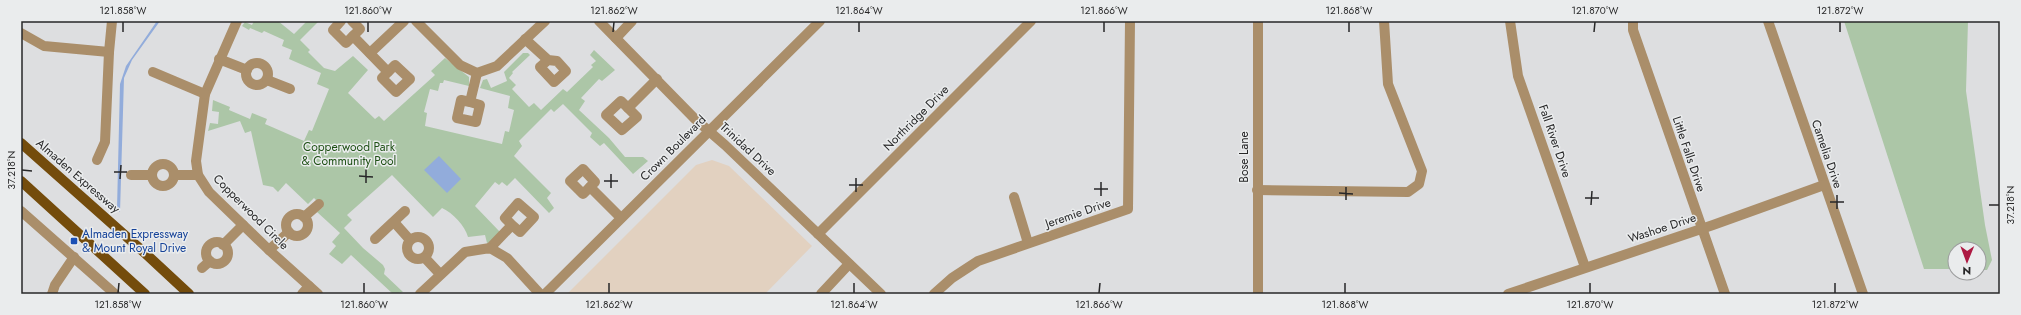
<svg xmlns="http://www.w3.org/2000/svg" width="2021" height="315" font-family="Jost,sans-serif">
	<rect width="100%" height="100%" fill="#dddee0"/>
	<polygon fill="#e2d1c0" points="712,160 729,166 812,246 765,294 567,294 696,165"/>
	<g fill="#acc6a7">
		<path d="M254,21H278L294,34L307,21H319L300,40L310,50L308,52L324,68L335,71L353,56L368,70L348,93L375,119L379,116L384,121L435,75L431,71L445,58L469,77V86L444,80L443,83H440L438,91L430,89L424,112L427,113L425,126L502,144L505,131L509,132L514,110L508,108L510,96L480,88L483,80L487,79L491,88L507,81L504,72L523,53H528L530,55L512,72L513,73L509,78L516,85L512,89L529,107L534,103L541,110L563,89L567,92L593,67L591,65L596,61L590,55L594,50L615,70L602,81L599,79L581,98L585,101L579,110L609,138L625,157H643L648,161L633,174L604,143L600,146L590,137L592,133L563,104L554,112L551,109L519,141L522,146L514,156L551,193L547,198L554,208L549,213L515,178L507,186L502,182L499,185L495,182L475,206L500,232L492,242L487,243L485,235L468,237C465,226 453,213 442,208L433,217L392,175L347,215L352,220L344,228L363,248L383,265L385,269L384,274L403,292L393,294L351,255L342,264L329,254L336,246L332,242L340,233L317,212L323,207L314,198L308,204L286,183L278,192L273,187L263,185L251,131L245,133L240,121L208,131L210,123L218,124L219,112L212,111L213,100L230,107L229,110L250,119L252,113L267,119L265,124L304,141L309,130L312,131L329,89L317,84L321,73L289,59L292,50L282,46L284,40L264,31L262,33L250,28L249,30L242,26L245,22L252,25Z"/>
		<polygon points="1844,21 1968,21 1966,91 1985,225 1992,260 1987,270 1979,270 1979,249 1955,249 1955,269 1924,269"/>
	</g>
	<g fill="#92acdb">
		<polygon points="157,21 160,21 132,60 124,78 120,212 117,209 120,84 126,66"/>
		<polygon points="439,156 461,179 447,193 424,170"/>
	</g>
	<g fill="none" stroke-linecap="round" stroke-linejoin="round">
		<g stroke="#aa8e6a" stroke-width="10">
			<polyline points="237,21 205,94 196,161 198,175 209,192 269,250 318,294"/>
			<polyline points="341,21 333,30 346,43 360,29 352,21"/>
			<polyline points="416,21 460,65 477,73 497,66 545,21"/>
			<polyline points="599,21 695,119 725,145 881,294"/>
			<polyline points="1510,21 1518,76 1585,267"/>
			<polyline points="1633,21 1633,30 1725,294"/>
			<polyline points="1768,21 1863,294"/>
			<polyline points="21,33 44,46 109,52"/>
			<polyline points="353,36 388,72"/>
			<polyline points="616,38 632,21"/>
			<polyline points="525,39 548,60 557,61 566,71 554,82 540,67 548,60"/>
			<polyline points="370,53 404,21"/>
			<polyline points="219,59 247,70"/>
			<circle cx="257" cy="74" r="11"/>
			<polygon points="395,65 410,79 396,92 382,78"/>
			<polyline points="153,72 205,94"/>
			<polyline points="267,80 290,89"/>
			<polygon points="621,101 637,117 622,130 606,115"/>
			<polyline points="470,102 480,105 476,122 457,118 461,100 470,102 477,73"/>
			<polyline points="628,108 657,79"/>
			<polyline points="97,160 105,142 109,52 112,21"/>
			<circle cx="163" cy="175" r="11"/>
			<polygon points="583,169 595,182 583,194 570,181"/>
			<polyline points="131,175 152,175"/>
			<polyline points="174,175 198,175"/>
			<polyline points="590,187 621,218"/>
			<polyline points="1257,190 1408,192 1419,184 1422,171 1388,84 1384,21"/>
			<polyline points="1014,197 1028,243"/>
			<polyline points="21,211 115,294"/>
			<circle cx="297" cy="225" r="11"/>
			<polyline points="304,217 319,204"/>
			<polyline points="394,222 410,240"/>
			<polyline points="818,234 1031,21"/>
			<circle cx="418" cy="248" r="11"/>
			<polyline points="375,239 405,211"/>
			<circle cx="217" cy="253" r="11"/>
			<polyline points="223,245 243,225"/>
			<polyline points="490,248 512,225 505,218 518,203 534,217 520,232 512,225"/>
			<polyline points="269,250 289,232"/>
			<polyline points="425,258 440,274"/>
			<polyline points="202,268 210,261"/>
			<polyline points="52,294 55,285 74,257"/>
			<polyline points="302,294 309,286"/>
			<polyline points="420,294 465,252 490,248 507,258 540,294"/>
			<polyline points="545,294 820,21"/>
			<polyline points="821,294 849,264"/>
			<polyline points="934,294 952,278 978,261 1128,209 1130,21"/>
			<polyline points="1258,294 1258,21"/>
			<polyline points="1508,294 1713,225 1824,185"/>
		</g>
		<g stroke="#744c0c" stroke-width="10">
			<polyline points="21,143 146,254 189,294"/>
			<polyline points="21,181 145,294"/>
		</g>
	</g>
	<path fill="none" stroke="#272728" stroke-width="1.5" d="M123,32V22M368,32V22M613,32L614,22M859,32V22M1104,32V22M1349,32V22M1594,32L1595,22M1840,32V22M22,170L32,171M114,172H127M359,176L373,177M120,179L121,165M604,181H618M366,183V169M849,185H863M611,188V174M1094,189H1108M856,192V178M1339,193L1353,194M1101,196V182M1585,198H1599M1346,200V187M1830,202H1844M1591,205L1592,191M1989,205H1999M1837,209V195M118,293L119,283M364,293V283M609,293V283M854,293V283M1099,293L1100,283M1345,293V283M1590,293V283M1835,293V283"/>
	<rect fill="#1a4fb4" stroke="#eaeced" stroke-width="1.5" x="70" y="237" width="8" height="8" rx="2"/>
	<g text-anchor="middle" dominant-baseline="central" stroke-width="3" stroke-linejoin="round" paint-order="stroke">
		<g font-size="12" fill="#272728" stroke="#eaeced">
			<text transform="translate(916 118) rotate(-45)">Northridge Drive</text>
			<text transform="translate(1555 141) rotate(71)">Fall River Drive</text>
			<text transform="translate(673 148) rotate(-45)">Crown Boulevard</text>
			<text transform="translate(748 149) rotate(43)">Trinidad Drive</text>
			<text transform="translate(1689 154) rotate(71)">Little Falls Drive</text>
			<text transform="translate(1827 154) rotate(71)">Camelia Drive</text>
			<text transform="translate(1244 157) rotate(-90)">Bose Lane</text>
			<text transform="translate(78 176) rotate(41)">Almaden Expressway</text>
			<text transform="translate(251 212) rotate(45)">Copperwood Circle</text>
			<text transform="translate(1078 213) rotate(-19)">Jeremie Drive</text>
			<text transform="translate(1662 228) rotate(-18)">Washoe Drive</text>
		</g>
		<g font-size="12" fill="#1e5015" stroke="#eaeced">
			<text x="349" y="147">Copperwood Park<tspan x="349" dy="14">&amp; Community Pool</tspan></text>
		</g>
		<g font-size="12" fill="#164399" stroke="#eaeced" text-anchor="start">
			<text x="82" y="234">Almaden Expressway<tspan x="82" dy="14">&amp; Mount Royal Drive</tspan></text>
		</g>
	</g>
	<rect width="2021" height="315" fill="none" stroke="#eaeced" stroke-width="44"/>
	<g transform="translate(1967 261) rotate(181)"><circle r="19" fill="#eaeced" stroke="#9c9d9e"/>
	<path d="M0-3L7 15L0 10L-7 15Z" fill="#ad1942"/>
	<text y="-6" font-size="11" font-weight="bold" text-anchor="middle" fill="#272728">N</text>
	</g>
	<rect x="22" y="22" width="1977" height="271" fill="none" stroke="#272728" stroke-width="1.5"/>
	<g font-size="10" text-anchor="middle" fill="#272728">
		<text x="123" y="14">121.858°W</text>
		<text x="368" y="14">121.860°W</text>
		<text x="614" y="14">121.862°W</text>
		<text x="859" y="14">121.864°W</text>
		<text x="1104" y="14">121.866°W</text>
		<text x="1349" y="14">121.868°W</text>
		<text x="1595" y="14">121.870°W</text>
		<text x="1840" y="14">121.872°W</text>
		<text transform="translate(11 170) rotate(-90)" y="4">37.218°N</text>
		<text transform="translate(2010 205) rotate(-90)" y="4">37.218°N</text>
		<text x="118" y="308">121.858°W</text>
		<text x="364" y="308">121.860°W</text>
		<text x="609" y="308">121.862°W</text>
		<text x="854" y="308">121.864°W</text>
		<text x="1099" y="308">121.866°W</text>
		<text x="1345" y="308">121.868°W</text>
		<text x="1590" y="308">121.870°W</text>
		<text x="1835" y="308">121.872°W</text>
	</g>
</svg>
